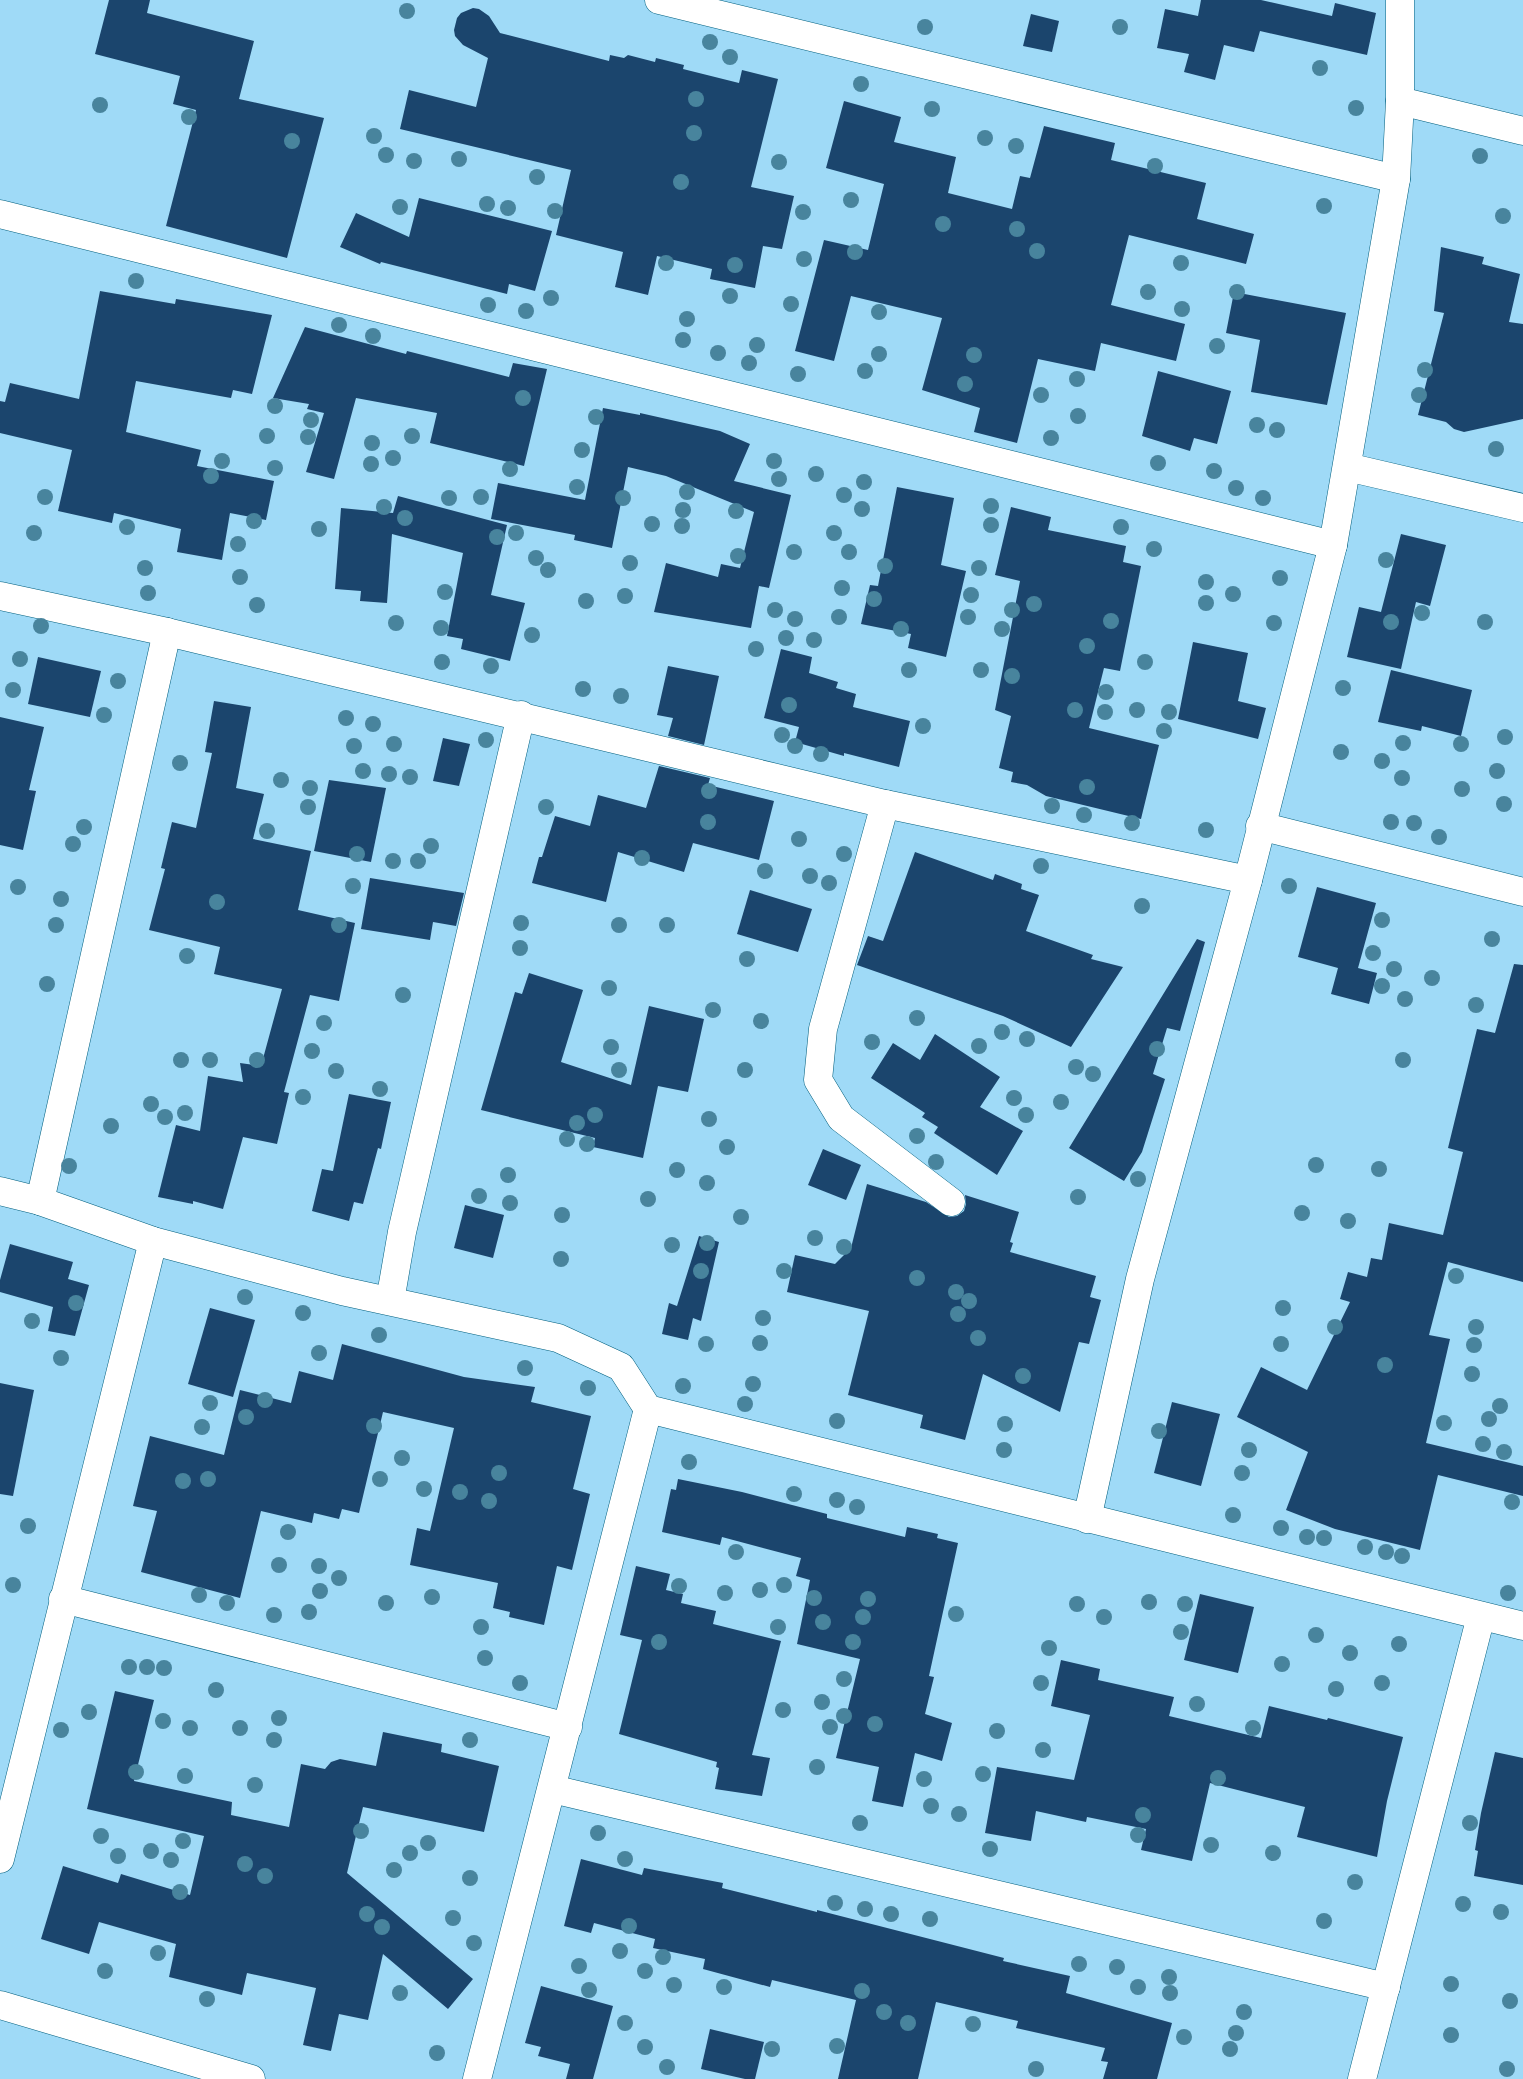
<svg xmlns="http://www.w3.org/2000/svg" width="1523" height="2079" font-family="Literata,serif">
	<rect width="100%" height="100%" fill="#9fdaf7"/>
	<g fill="#1b456d">
		<polygon points="109,0 150,0 147,13 254,41 239,99 324,118 287,258 166,226 196,110 173,104 180,76 95,54"/>
		<polygon points="1201,0 1261,0 1332,16 1335,3 1376,13 1367,55 1260,31 1254,52 1224,45 1215,80 1184,72 1189,54 1157,48 1165,9 1198,16"/>
		<polygon points="473,8 479,9 489,16 500,33 609,61 610,55 624,58 628,55 655,62 656,58 684,65 683,69 739,83 742,70 778,79 751,187 794,196 782,249 763,246 755,288 710,279 712,269 657,256 648,295 615,287 623,252 556,235 571,170 400,129 409,90 476,107 488,58 463,45 455,36 454,30 457,18 461,13"/>
		<polygon points="1031,14 1059,21 1052,52 1023,46"/>
		<polygon points="844,101 901,117 894,142 956,157 948,193 1012,209 1020,176 1030,178 1044,126 1115,143 1111,160 1206,183 1197,219 1254,234 1246,264 1129,235 1111,305 1185,324 1176,361 1101,343 1095,371 1038,359 1017,443 974,432 980,408 922,390 942,318 851,296 834,361 795,351 824,240 868,250 884,184 826,168"/>
		<polygon points="419,198 552,231 535,291 509,284 507,294 381,262 380,264 340,247 356,213 409,237"/>
		<polygon points="1441,247 1484,257 1482,264 1520,274 1509,322 1523,324 1523,419 1464,432 1454,429 1446,422 1418,415 1444,313 1434,311"/>
		<polygon points="100,291 175,304 176,299 272,315 252,394 233,390 231,398 136,381 126,432 201,450 197,466 274,481 266,520 230,513 222,560 177,552 181,529 114,513 112,523 58,511 72,450 0,433 0,401 5,402 10,383 79,399"/>
		<polygon points="1234,292 1346,313 1327,405 1251,392 1260,340 1226,333"/>
		<polygon points="305,327 406,354 407,351 509,377 513,363 547,369 524,466 430,443 437,413 356,398 334,479 306,472 324,413 307,409 309,404 273,398"/>
		<polygon points="1158,371 1231,391 1217,444 1194,438 1190,451 1142,436"/>
		<polygon points="603,408 640,415 640,413 720,431 750,444 734,481 791,495 769,588 759,586 751,628 654,612 666,563 718,577 721,564 740,568 754,512 666,476 628,467 612,548 574,540 575,535 491,519 498,483 585,500"/>
		<polygon points="897,487 954,498 941,565 966,571 946,657 908,648 911,634 861,624 870,585 878,586"/>
		<polygon points="398,496 507,525 491,595 525,603 510,661 461,649 463,639 447,636 463,553 392,534 387,603 360,601 361,591 335,589 341,508 393,513"/>
		<polygon points="1011,507 1051,517 1048,530 1126,546 1123,562 1141,566 1120,671 1104,668 1089,728 1159,745 1141,819 1046,796 1027,785 1011,782 1013,772 999,768 1011,716 995,710 1020,581 995,575"/>
		<polygon points="1401,534 1446,545 1430,606 1416,602 1401,669 1347,657 1359,607 1381,612"/>
		<polygon points="1193,642 1248,653 1238,701 1266,708 1258,739 1178,719"/>
		<polygon points="781,649 812,657 809,673 838,682 836,688 856,694 853,707 910,721 899,767 844,753 844,756 795,742 799,727 764,718"/>
		<polygon points="38,657 101,671 90,717 28,704"/>
		<polygon points="668,666 719,676 704,745 668,736 673,718 657,715"/>
		<polygon points="1391,670 1472,690 1461,736 1422,726 1421,731 1378,722"/>
		<polygon points="214,701 251,707 236,788 264,794 253,839 311,851 298,910 355,923 339,1001 310,995 284,1092 289,1093 277,1144 243,1137 223,1209 193,1201 193,1204 158,1197 176,1125 200,1131 208,1076 243,1082 240,1063 261,1066 282,989 214,974 220,947 149,930 165,869 161,868 172,822 196,828 212,753 205,752"/>
		<polygon points="0,717 44,727 29,790 36,791 23,850 0,845"/>
		<polygon points="443,738 470,744 459,786 433,781"/>
		<polygon points="659,766 710,778 708,785 774,801 759,860 693,843 684,872 618,852 606,902 532,883 539,857 542,857 555,816 590,826 598,795 646,808"/>
		<polygon points="329,780 386,788 371,862 314,851"/>
		<polygon points="915,852 993,880 995,874 1022,884 1021,889 1039,895 1026,931 1093,955 1091,959 1123,967 1071,1047 1003,1016 857,965 868,936 883,941"/>
		<polygon points="370,878 464,893 456,926 433,922 430,940 361,929"/>
		<polygon points="1317,887 1376,903 1358,968 1377,973 1369,1004 1331,994 1338,968 1298,957"/>
		<polygon points="750,890 812,909 798,952 737,934"/>
		<polygon points="1197,939 1205,942 1180,1031 1167,1028 1153,1074 1165,1079 1142,1152 1124,1181 1069,1148"/>
		<polygon points="1514,964 1523,965 1523,1282 1448,1262 1429,1335 1450,1339 1426,1443 1523,1466 1523,1496 1438,1475 1420,1550 1335,1529 1286,1510 1308,1452 1237,1417 1261,1367 1307,1390 1350,1302 1340,1299 1348,1272 1367,1277 1371,1258 1382,1260 1389,1223 1443,1235 1463,1152 1448,1148 1477,1029 1495,1033"/>
		<polygon points="529,973 583,990 561,1062 631,1085 649,1006 704,1019 688,1092 658,1086 643,1158 593,1147 595,1138 481,1110 515,992 522,994"/>
		<polygon points="935,1034 1000,1077 980,1107 1023,1131 997,1175 934,1133 938,1127 922,1117 925,1113 871,1078 893,1043 920,1060"/>
		<polygon points="349,1094 391,1102 381,1149 378,1148 363,1204 354,1202 349,1221 312,1211 322,1169 333,1171"/>
		<polygon points="823,1149 861,1165 846,1200 808,1185"/>
		<polygon points="867,1184 926,1202 949,1217 957,1216 964,1211 966,1204 965,1195 1019,1212 1010,1242 1013,1243 1010,1252 1096,1276 1090,1297 1101,1300 1089,1344 1079,1342 1060,1412 983,1374 965,1440 920,1428 923,1415 848,1395 869,1311 787,1292 795,1255 835,1264 851,1248"/>
		<polygon points="465,1205 504,1215 493,1258 454,1248"/>
		<polygon points="699,1236 719,1242 701,1321 693,1318 688,1340 662,1334 669,1303 677,1306"/>
		<polygon points="10,1244 73,1262 68,1279 89,1285 75,1336 48,1331 53,1307 0,1292 0,1280"/>
		<polygon points="210,1308 255,1320 233,1397 188,1384"/>
		<polygon points="342,1344 464,1377 535,1387 531,1402 591,1416 573,1489 590,1494 572,1570 557,1566 544,1625 509,1617 510,1612 493,1608 498,1583 410,1565 417,1528 430,1531 454,1428 383,1412 359,1513 342,1509 339,1519 314,1513 312,1523 261,1511 240,1598 141,1572 157,1511 133,1506 150,1436 224,1455 240,1390 291,1403 299,1371 333,1380"/>
		<polygon points="0,1383 34,1390 13,1496 0,1494"/>
		<polygon points="1172,1402 1220,1414 1201,1486 1154,1473"/>
		<polygon points="678,1479 742,1492 827,1514 827,1518 905,1537 907,1527 938,1534 937,1538 958,1543 929,1676 934,1677 925,1714 952,1723 942,1761 915,1753 903,1807 872,1801 879,1767 836,1758 860,1659 797,1644 810,1580 796,1576 801,1558 722,1537 720,1545 662,1532 671,1489 676,1490"/>
		<polygon points="636,1566 670,1574 666,1590 683,1594 681,1603 716,1611 713,1624 781,1641 752,1755 770,1758 762,1796 715,1789 719,1768 716,1767 717,1762 619,1734 642,1640 620,1635"/>
		<polygon points="1200,1594 1254,1607 1238,1673 1184,1660"/>
		<polygon points="1061,1660 1100,1669 1098,1680 1174,1697 1169,1716 1261,1738 1269,1706 1327,1720 1328,1718 1403,1737 1387,1801 1377,1857 1297,1837 1305,1807 1210,1783 1192,1861 1141,1850 1146,1829 1087,1817 1086,1822 1036,1811 1031,1841 985,1833 997,1767 1074,1780 1090,1715 1051,1706"/>
		<polygon points="115,1691 154,1700 134,1781 232,1802 231,1815 289,1827 301,1764 325,1769 331,1762 340,1759 376,1766 383,1732 442,1744 441,1752 499,1766 484,1832 363,1807 347,1873 473,1979 448,2009 383,1954 368,2020 339,2014 331,2051 303,2045 316,1988 247,1973 242,1995 169,1977 176,1944 99,1922 89,1954 41,1939 63,1866 118,1883 121,1874 190,1895 204,1836 87,1809"/>
		<polygon points="1495,1752 1523,1758 1523,1885 1474,1876 1478,1851 1475,1850 1481,1813"/>
		<polygon points="581,1859 642,1875 644,1868 723,1883 722,1888 817,1912 817,1910 1004,1958 1003,1961 1070,1976 1066,1993 1172,2023 1157,2079 1103,2079 1108,2062 1101,2061 1105,2048 1016,2028 1018,2021 936,2002 918,2079 838,2079 856,2000 772,1980 770,1987 703,1969 705,1959 653,1948 655,1939 594,1923 591,1933 564,1926"/>
		<polygon points="541,1986 613,2006 593,2079 566,2079 570,2064 538,2056 541,2047 525,2043"/>
		<polygon points="710,2029 764,2042 755,2079 745,2079 701,2069"/>
	</g>
	<g fill="none" stroke-linecap="round" stroke-linejoin="round">
		<g stroke="#005f7e" stroke-width="29">
			<g id="street">
				<polyline points="659,0 1396,179"/>
				<polyline points="1400,101 1523,131"/>
				<polyline points="0,214 1333,545"/>
				<polyline points="1347,467 1523,508"/>
				<polyline points="0,596 167,632 885,804 1248,880"/>
				<polyline points="885,804 823,1029 818,1080 841,1118 951,1202"/>
				<polyline points="1260,826 1523,892"/>
				<polyline points="0,1191 40,1201 153,1241 342,1291 558,1338 621,1367 648,1409 1523,1626"/>
				<polyline points="40,1201 167,632"/>
				<polyline points="390,1301 402,1232 521,715"/>
				<polyline points="1087,1519 1140,1279 1248,880 1333,545 1396,179 1400,101 1400,0"/>
				<polyline points="63,1599 568,1727"/>
				<polyline points="552,1789 1386,1987"/>
				<polyline points="0,1859 153,1241"/>
				<polyline points="0,2005 251,2079"/>
				<polyline points="477,2079 648,1409"/>
				<polyline points="1362,2079 1481,1616"/>
			</g>
		</g>
		<use href="#street" stroke="#fff" stroke-width="28"/>
	</g>
	<g fill="#48849d">
		<circle cx="407" cy="11" r="8"/>
		<circle cx="925" cy="27" r="8"/>
		<circle cx="1120" cy="27" r="8"/>
		<circle cx="710" cy="42" r="8"/>
		<circle cx="730" cy="57" r="8"/>
		<circle cx="1320" cy="68" r="8"/>
		<circle cx="861" cy="84" r="8"/>
		<circle cx="696" cy="99" r="8"/>
		<circle cx="100" cy="105" r="8"/>
		<circle cx="1356" cy="108" r="8"/>
		<circle cx="932" cy="109" r="8"/>
		<circle cx="189" cy="117" r="8"/>
		<circle cx="694" cy="133" r="8"/>
		<circle cx="374" cy="136" r="8"/>
		<circle cx="985" cy="138" r="8"/>
		<circle cx="292" cy="141" r="8"/>
		<circle cx="1016" cy="146" r="8"/>
		<circle cx="386" cy="155" r="8"/>
		<circle cx="1480" cy="156" r="8"/>
		<circle cx="459" cy="159" r="8"/>
		<circle cx="414" cy="161" r="8"/>
		<circle cx="779" cy="162" r="8"/>
		<circle cx="1155" cy="166" r="8"/>
		<circle cx="537" cy="177" r="8"/>
		<circle cx="681" cy="182" r="8"/>
		<circle cx="851" cy="200" r="8"/>
		<circle cx="487" cy="204" r="8"/>
		<circle cx="1324" cy="206" r="8"/>
		<circle cx="400" cy="207" r="8"/>
		<circle cx="508" cy="208" r="8"/>
		<circle cx="555" cy="211" r="8"/>
		<circle cx="803" cy="212" r="8"/>
		<circle cx="1503" cy="216" r="8"/>
		<circle cx="943" cy="224" r="8"/>
		<circle cx="1017" cy="229" r="8"/>
		<circle cx="1037" cy="251" r="8"/>
		<circle cx="855" cy="252" r="8"/>
		<circle cx="804" cy="259" r="8"/>
		<circle cx="666" cy="263" r="8"/>
		<circle cx="1181" cy="263" r="8"/>
		<circle cx="735" cy="265" r="8"/>
		<circle cx="136" cy="281" r="8"/>
		<circle cx="1148" cy="292" r="8"/>
		<circle cx="1237" cy="292" r="8"/>
		<circle cx="730" cy="296" r="8"/>
		<circle cx="551" cy="298" r="8"/>
		<circle cx="791" cy="304" r="8"/>
		<circle cx="488" cy="305" r="8"/>
		<circle cx="1182" cy="309" r="8"/>
		<circle cx="526" cy="311" r="8"/>
		<circle cx="879" cy="312" r="8"/>
		<circle cx="687" cy="319" r="8"/>
		<circle cx="339" cy="325" r="8"/>
		<circle cx="373" cy="336" r="8"/>
		<circle cx="683" cy="340" r="8"/>
		<circle cx="757" cy="345" r="8"/>
		<circle cx="1217" cy="346" r="8"/>
		<circle cx="718" cy="353" r="8"/>
		<circle cx="879" cy="354" r="8"/>
		<circle cx="974" cy="355" r="8"/>
		<circle cx="749" cy="363" r="8"/>
		<circle cx="1425" cy="370" r="8"/>
		<circle cx="865" cy="371" r="8"/>
		<circle cx="798" cy="374" r="8"/>
		<circle cx="1077" cy="379" r="8"/>
		<circle cx="965" cy="384" r="8"/>
		<circle cx="1041" cy="395" r="8"/>
		<circle cx="1419" cy="395" r="8"/>
		<circle cx="523" cy="398" r="8"/>
		<circle cx="275" cy="406" r="8"/>
		<circle cx="1078" cy="416" r="8"/>
		<circle cx="596" cy="417" r="8"/>
		<circle cx="311" cy="420" r="8"/>
		<circle cx="1257" cy="425" r="8"/>
		<circle cx="1277" cy="430" r="8"/>
		<circle cx="267" cy="436" r="8"/>
		<circle cx="412" cy="436" r="8"/>
		<circle cx="308" cy="437" r="8"/>
		<circle cx="1051" cy="438" r="8"/>
		<circle cx="372" cy="443" r="8"/>
		<circle cx="1496" cy="449" r="8"/>
		<circle cx="582" cy="450" r="8"/>
		<circle cx="393" cy="458" r="8"/>
		<circle cx="222" cy="461" r="8"/>
		<circle cx="774" cy="461" r="8"/>
		<circle cx="1158" cy="463" r="8"/>
		<circle cx="371" cy="464" r="8"/>
		<circle cx="275" cy="468" r="8"/>
		<circle cx="510" cy="469" r="8"/>
		<circle cx="1214" cy="471" r="8"/>
		<circle cx="816" cy="474" r="8"/>
		<circle cx="211" cy="476" r="8"/>
		<circle cx="779" cy="479" r="8"/>
		<circle cx="864" cy="482" r="8"/>
		<circle cx="577" cy="487" r="8"/>
		<circle cx="1236" cy="488" r="8"/>
		<circle cx="687" cy="492" r="8"/>
		<circle cx="844" cy="495" r="8"/>
		<circle cx="45" cy="497" r="8"/>
		<circle cx="481" cy="497" r="8"/>
		<circle cx="449" cy="498" r="8"/>
		<circle cx="623" cy="498" r="8"/>
		<circle cx="1263" cy="498" r="8"/>
		<circle cx="991" cy="506" r="8"/>
		<circle cx="384" cy="507" r="8"/>
		<circle cx="862" cy="509" r="8"/>
		<circle cx="683" cy="510" r="8"/>
		<circle cx="736" cy="511" r="8"/>
		<circle cx="405" cy="518" r="8"/>
		<circle cx="254" cy="521" r="8"/>
		<circle cx="652" cy="524" r="8"/>
		<circle cx="991" cy="525" r="8"/>
		<circle cx="682" cy="526" r="8"/>
		<circle cx="127" cy="527" r="8"/>
		<circle cx="1121" cy="527" r="8"/>
		<circle cx="319" cy="529" r="8"/>
		<circle cx="34" cy="533" r="8"/>
		<circle cx="516" cy="533" r="8"/>
		<circle cx="834" cy="533" r="8"/>
		<circle cx="497" cy="537" r="8"/>
		<circle cx="238" cy="544" r="8"/>
		<circle cx="1154" cy="549" r="8"/>
		<circle cx="794" cy="552" r="8"/>
		<circle cx="849" cy="552" r="8"/>
		<circle cx="738" cy="556" r="8"/>
		<circle cx="536" cy="558" r="8"/>
		<circle cx="1386" cy="560" r="8"/>
		<circle cx="630" cy="563" r="8"/>
		<circle cx="885" cy="566" r="8"/>
		<circle cx="145" cy="568" r="8"/>
		<circle cx="979" cy="568" r="8"/>
		<circle cx="548" cy="570" r="8"/>
		<circle cx="240" cy="577" r="8"/>
		<circle cx="1280" cy="578" r="8"/>
		<circle cx="1206" cy="582" r="8"/>
		<circle cx="842" cy="588" r="8"/>
		<circle cx="445" cy="592" r="8"/>
		<circle cx="148" cy="593" r="8"/>
		<circle cx="1233" cy="594" r="8"/>
		<circle cx="971" cy="595" r="8"/>
		<circle cx="625" cy="596" r="8"/>
		<circle cx="874" cy="599" r="8"/>
		<circle cx="586" cy="601" r="8"/>
		<circle cx="1206" cy="603" r="8"/>
		<circle cx="1034" cy="604" r="8"/>
		<circle cx="257" cy="605" r="8"/>
		<circle cx="775" cy="610" r="8"/>
		<circle cx="1012" cy="610" r="8"/>
		<circle cx="1422" cy="613" r="8"/>
		<circle cx="839" cy="617" r="8"/>
		<circle cx="968" cy="617" r="8"/>
		<circle cx="795" cy="619" r="8"/>
		<circle cx="1111" cy="621" r="8"/>
		<circle cx="1391" cy="622" r="8"/>
		<circle cx="1485" cy="622" r="8"/>
		<circle cx="396" cy="623" r="8"/>
		<circle cx="1274" cy="623" r="8"/>
		<circle cx="41" cy="626" r="8"/>
		<circle cx="441" cy="628" r="8"/>
		<circle cx="901" cy="629" r="8"/>
		<circle cx="1002" cy="629" r="8"/>
		<circle cx="532" cy="635" r="8"/>
		<circle cx="786" cy="638" r="8"/>
		<circle cx="814" cy="640" r="8"/>
		<circle cx="1087" cy="646" r="8"/>
		<circle cx="756" cy="649" r="8"/>
		<circle cx="20" cy="659" r="8"/>
		<circle cx="442" cy="662" r="8"/>
		<circle cx="1145" cy="662" r="8"/>
		<circle cx="491" cy="666" r="8"/>
		<circle cx="909" cy="670" r="8"/>
		<circle cx="981" cy="670" r="8"/>
		<circle cx="1012" cy="676" r="8"/>
		<circle cx="118" cy="681" r="8"/>
		<circle cx="1343" cy="688" r="8"/>
		<circle cx="583" cy="689" r="8"/>
		<circle cx="13" cy="690" r="8"/>
		<circle cx="1106" cy="692" r="8"/>
		<circle cx="621" cy="696" r="8"/>
		<circle cx="789" cy="705" r="8"/>
		<circle cx="1075" cy="710" r="8"/>
		<circle cx="1137" cy="710" r="8"/>
		<circle cx="1105" cy="712" r="8"/>
		<circle cx="1169" cy="712" r="8"/>
		<circle cx="104" cy="715" r="8"/>
		<circle cx="346" cy="718" r="8"/>
		<circle cx="373" cy="724" r="8"/>
		<circle cx="923" cy="726" r="8"/>
		<circle cx="1164" cy="731" r="8"/>
		<circle cx="782" cy="735" r="8"/>
		<circle cx="1505" cy="737" r="8"/>
		<circle cx="486" cy="740" r="8"/>
		<circle cx="1403" cy="743" r="8"/>
		<circle cx="394" cy="744" r="8"/>
		<circle cx="1461" cy="744" r="8"/>
		<circle cx="354" cy="746" r="8"/>
		<circle cx="795" cy="746" r="8"/>
		<circle cx="1341" cy="752" r="8"/>
		<circle cx="821" cy="754" r="8"/>
		<circle cx="1382" cy="761" r="8"/>
		<circle cx="180" cy="763" r="8"/>
		<circle cx="363" cy="771" r="8"/>
		<circle cx="1497" cy="771" r="8"/>
		<circle cx="389" cy="774" r="8"/>
		<circle cx="410" cy="777" r="8"/>
		<circle cx="1402" cy="778" r="8"/>
		<circle cx="281" cy="780" r="8"/>
		<circle cx="1087" cy="787" r="8"/>
		<circle cx="310" cy="788" r="8"/>
		<circle cx="1462" cy="789" r="8"/>
		<circle cx="709" cy="791" r="8"/>
		<circle cx="1504" cy="804" r="8"/>
		<circle cx="1052" cy="806" r="8"/>
		<circle cx="308" cy="807" r="8"/>
		<circle cx="546" cy="807" r="8"/>
		<circle cx="1084" cy="815" r="8"/>
		<circle cx="708" cy="822" r="8"/>
		<circle cx="1391" cy="822" r="8"/>
		<circle cx="1132" cy="823" r="8"/>
		<circle cx="1414" cy="823" r="8"/>
		<circle cx="84" cy="827" r="8"/>
		<circle cx="1206" cy="830" r="8"/>
		<circle cx="267" cy="831" r="8"/>
		<circle cx="1439" cy="837" r="8"/>
		<circle cx="799" cy="839" r="8"/>
		<circle cx="73" cy="844" r="8"/>
		<circle cx="431" cy="846" r="8"/>
		<circle cx="357" cy="854" r="8"/>
		<circle cx="844" cy="854" r="8"/>
		<circle cx="642" cy="858" r="8"/>
		<circle cx="393" cy="861" r="8"/>
		<circle cx="418" cy="861" r="8"/>
		<circle cx="1041" cy="866" r="8"/>
		<circle cx="765" cy="871" r="8"/>
		<circle cx="810" cy="876" r="8"/>
		<circle cx="829" cy="883" r="8"/>
		<circle cx="353" cy="886" r="8"/>
		<circle cx="1289" cy="886" r="8"/>
		<circle cx="18" cy="887" r="8"/>
		<circle cx="61" cy="899" r="8"/>
		<circle cx="217" cy="902" r="8"/>
		<circle cx="1142" cy="906" r="8"/>
		<circle cx="1382" cy="920" r="8"/>
		<circle cx="521" cy="923" r="8"/>
		<circle cx="56" cy="925" r="8"/>
		<circle cx="339" cy="925" r="8"/>
		<circle cx="619" cy="925" r="8"/>
		<circle cx="667" cy="925" r="8"/>
		<circle cx="1492" cy="939" r="8"/>
		<circle cx="520" cy="948" r="8"/>
		<circle cx="1373" cy="953" r="8"/>
		<circle cx="187" cy="956" r="8"/>
		<circle cx="747" cy="959" r="8"/>
		<circle cx="1394" cy="969" r="8"/>
		<circle cx="1432" cy="978" r="8"/>
		<circle cx="47" cy="984" r="8"/>
		<circle cx="1382" cy="986" r="8"/>
		<circle cx="609" cy="988" r="8"/>
		<circle cx="403" cy="995" r="8"/>
		<circle cx="1405" cy="999" r="8"/>
		<circle cx="1476" cy="1005" r="8"/>
		<circle cx="713" cy="1010" r="8"/>
		<circle cx="917" cy="1018" r="8"/>
		<circle cx="761" cy="1021" r="8"/>
		<circle cx="324" cy="1023" r="8"/>
		<circle cx="1002" cy="1032" r="8"/>
		<circle cx="1027" cy="1039" r="8"/>
		<circle cx="872" cy="1042" r="8"/>
		<circle cx="979" cy="1046" r="8"/>
		<circle cx="611" cy="1047" r="8"/>
		<circle cx="1157" cy="1049" r="8"/>
		<circle cx="312" cy="1051" r="8"/>
		<circle cx="181" cy="1060" r="8"/>
		<circle cx="210" cy="1060" r="8"/>
		<circle cx="257" cy="1060" r="8"/>
		<circle cx="1403" cy="1060" r="8"/>
		<circle cx="1076" cy="1067" r="8"/>
		<circle cx="619" cy="1070" r="8"/>
		<circle cx="745" cy="1070" r="8"/>
		<circle cx="336" cy="1071" r="8"/>
		<circle cx="1093" cy="1074" r="8"/>
		<circle cx="380" cy="1089" r="8"/>
		<circle cx="303" cy="1097" r="8"/>
		<circle cx="1014" cy="1098" r="8"/>
		<circle cx="1061" cy="1102" r="8"/>
		<circle cx="151" cy="1104" r="8"/>
		<circle cx="185" cy="1113" r="8"/>
		<circle cx="595" cy="1115" r="8"/>
		<circle cx="1026" cy="1115" r="8"/>
		<circle cx="165" cy="1117" r="8"/>
		<circle cx="709" cy="1119" r="8"/>
		<circle cx="577" cy="1123" r="8"/>
		<circle cx="111" cy="1126" r="8"/>
		<circle cx="917" cy="1136" r="8"/>
		<circle cx="567" cy="1139" r="8"/>
		<circle cx="587" cy="1144" r="8"/>
		<circle cx="727" cy="1147" r="8"/>
		<circle cx="936" cy="1162" r="8"/>
		<circle cx="1316" cy="1165" r="8"/>
		<circle cx="69" cy="1166" r="8"/>
		<circle cx="1379" cy="1169" r="8"/>
		<circle cx="677" cy="1170" r="8"/>
		<circle cx="508" cy="1175" r="8"/>
		<circle cx="1138" cy="1179" r="8"/>
		<circle cx="707" cy="1183" r="8"/>
		<circle cx="479" cy="1196" r="8"/>
		<circle cx="1078" cy="1197" r="8"/>
		<circle cx="648" cy="1199" r="8"/>
		<circle cx="510" cy="1203" r="8"/>
		<circle cx="1302" cy="1213" r="8"/>
		<circle cx="562" cy="1215" r="8"/>
		<circle cx="741" cy="1217" r="8"/>
		<circle cx="1348" cy="1221" r="8"/>
		<circle cx="815" cy="1238" r="8"/>
		<circle cx="707" cy="1243" r="8"/>
		<circle cx="672" cy="1245" r="8"/>
		<circle cx="844" cy="1247" r="8"/>
		<circle cx="561" cy="1259" r="8"/>
		<circle cx="701" cy="1271" r="8"/>
		<circle cx="784" cy="1271" r="8"/>
		<circle cx="1456" cy="1276" r="8"/>
		<circle cx="917" cy="1278" r="8"/>
		<circle cx="956" cy="1292" r="8"/>
		<circle cx="245" cy="1297" r="8"/>
		<circle cx="969" cy="1301" r="8"/>
		<circle cx="76" cy="1303" r="8"/>
		<circle cx="1283" cy="1308" r="8"/>
		<circle cx="303" cy="1313" r="8"/>
		<circle cx="958" cy="1314" r="8"/>
		<circle cx="763" cy="1318" r="8"/>
		<circle cx="32" cy="1321" r="8"/>
		<circle cx="1335" cy="1327" r="8"/>
		<circle cx="1476" cy="1327" r="8"/>
		<circle cx="379" cy="1335" r="8"/>
		<circle cx="978" cy="1338" r="8"/>
		<circle cx="760" cy="1343" r="8"/>
		<circle cx="706" cy="1344" r="8"/>
		<circle cx="1281" cy="1344" r="8"/>
		<circle cx="1474" cy="1345" r="8"/>
		<circle cx="319" cy="1353" r="8"/>
		<circle cx="61" cy="1358" r="8"/>
		<circle cx="1385" cy="1365" r="8"/>
		<circle cx="525" cy="1368" r="8"/>
		<circle cx="1472" cy="1374" r="8"/>
		<circle cx="1023" cy="1376" r="8"/>
		<circle cx="753" cy="1384" r="8"/>
		<circle cx="683" cy="1386" r="8"/>
		<circle cx="588" cy="1388" r="8"/>
		<circle cx="265" cy="1400" r="8"/>
		<circle cx="210" cy="1403" r="8"/>
		<circle cx="745" cy="1404" r="8"/>
		<circle cx="1500" cy="1406" r="8"/>
		<circle cx="246" cy="1417" r="8"/>
		<circle cx="1489" cy="1419" r="8"/>
		<circle cx="837" cy="1421" r="8"/>
		<circle cx="1444" cy="1423" r="8"/>
		<circle cx="1005" cy="1424" r="8"/>
		<circle cx="374" cy="1426" r="8"/>
		<circle cx="202" cy="1427" r="8"/>
		<circle cx="1159" cy="1431" r="8"/>
		<circle cx="1483" cy="1444" r="8"/>
		<circle cx="1004" cy="1450" r="8"/>
		<circle cx="1249" cy="1450" r="8"/>
		<circle cx="1504" cy="1452" r="8"/>
		<circle cx="402" cy="1458" r="8"/>
		<circle cx="689" cy="1462" r="8"/>
		<circle cx="499" cy="1473" r="8"/>
		<circle cx="1242" cy="1473" r="8"/>
		<circle cx="208" cy="1479" r="8"/>
		<circle cx="380" cy="1479" r="8"/>
		<circle cx="183" cy="1481" r="8"/>
		<circle cx="424" cy="1489" r="8"/>
		<circle cx="460" cy="1492" r="8"/>
		<circle cx="794" cy="1494" r="8"/>
		<circle cx="837" cy="1500" r="8"/>
		<circle cx="489" cy="1501" r="8"/>
		<circle cx="1512" cy="1502" r="8"/>
		<circle cx="857" cy="1507" r="8"/>
		<circle cx="1233" cy="1515" r="8"/>
		<circle cx="28" cy="1526" r="8"/>
		<circle cx="1281" cy="1528" r="8"/>
		<circle cx="288" cy="1532" r="8"/>
		<circle cx="1307" cy="1537" r="8"/>
		<circle cx="1324" cy="1538" r="8"/>
		<circle cx="1365" cy="1547" r="8"/>
		<circle cx="736" cy="1552" r="8"/>
		<circle cx="1386" cy="1552" r="8"/>
		<circle cx="1402" cy="1556" r="8"/>
		<circle cx="279" cy="1565" r="8"/>
		<circle cx="319" cy="1566" r="8"/>
		<circle cx="339" cy="1578" r="8"/>
		<circle cx="13" cy="1585" r="8"/>
		<circle cx="784" cy="1585" r="8"/>
		<circle cx="679" cy="1586" r="8"/>
		<circle cx="760" cy="1590" r="8"/>
		<circle cx="320" cy="1591" r="8"/>
		<circle cx="725" cy="1593" r="8"/>
		<circle cx="1508" cy="1593" r="8"/>
		<circle cx="199" cy="1595" r="8"/>
		<circle cx="432" cy="1597" r="8"/>
		<circle cx="814" cy="1598" r="8"/>
		<circle cx="868" cy="1599" r="8"/>
		<circle cx="1149" cy="1602" r="8"/>
		<circle cx="227" cy="1603" r="8"/>
		<circle cx="386" cy="1603" r="8"/>
		<circle cx="1077" cy="1604" r="8"/>
		<circle cx="1185" cy="1604" r="8"/>
		<circle cx="309" cy="1612" r="8"/>
		<circle cx="956" cy="1614" r="8"/>
		<circle cx="274" cy="1615" r="8"/>
		<circle cx="863" cy="1617" r="8"/>
		<circle cx="1104" cy="1617" r="8"/>
		<circle cx="823" cy="1622" r="8"/>
		<circle cx="481" cy="1627" r="8"/>
		<circle cx="778" cy="1627" r="8"/>
		<circle cx="1181" cy="1632" r="8"/>
		<circle cx="1316" cy="1635" r="8"/>
		<circle cx="659" cy="1642" r="8"/>
		<circle cx="853" cy="1642" r="8"/>
		<circle cx="1399" cy="1644" r="8"/>
		<circle cx="1049" cy="1648" r="8"/>
		<circle cx="1350" cy="1653" r="8"/>
		<circle cx="485" cy="1658" r="8"/>
		<circle cx="1282" cy="1664" r="8"/>
		<circle cx="129" cy="1667" r="8"/>
		<circle cx="147" cy="1667" r="8"/>
		<circle cx="164" cy="1668" r="8"/>
		<circle cx="844" cy="1679" r="8"/>
		<circle cx="520" cy="1683" r="8"/>
		<circle cx="1041" cy="1683" r="8"/>
		<circle cx="1382" cy="1683" r="8"/>
		<circle cx="1336" cy="1689" r="8"/>
		<circle cx="216" cy="1690" r="8"/>
		<circle cx="822" cy="1702" r="8"/>
		<circle cx="1197" cy="1704" r="8"/>
		<circle cx="783" cy="1710" r="8"/>
		<circle cx="89" cy="1712" r="8"/>
		<circle cx="844" cy="1716" r="8"/>
		<circle cx="279" cy="1718" r="8"/>
		<circle cx="163" cy="1721" r="8"/>
		<circle cx="875" cy="1724" r="8"/>
		<circle cx="830" cy="1727" r="8"/>
		<circle cx="190" cy="1728" r="8"/>
		<circle cx="240" cy="1728" r="8"/>
		<circle cx="1253" cy="1728" r="8"/>
		<circle cx="61" cy="1730" r="8"/>
		<circle cx="997" cy="1731" r="8"/>
		<circle cx="274" cy="1740" r="8"/>
		<circle cx="470" cy="1740" r="8"/>
		<circle cx="1043" cy="1750" r="8"/>
		<circle cx="817" cy="1767" r="8"/>
		<circle cx="136" cy="1772" r="8"/>
		<circle cx="983" cy="1774" r="8"/>
		<circle cx="185" cy="1776" r="8"/>
		<circle cx="1218" cy="1778" r="8"/>
		<circle cx="924" cy="1779" r="8"/>
		<circle cx="255" cy="1785" r="8"/>
		<circle cx="931" cy="1806" r="8"/>
		<circle cx="959" cy="1814" r="8"/>
		<circle cx="1143" cy="1815" r="8"/>
		<circle cx="860" cy="1823" r="8"/>
		<circle cx="1470" cy="1823" r="8"/>
		<circle cx="361" cy="1831" r="8"/>
		<circle cx="598" cy="1833" r="8"/>
		<circle cx="1138" cy="1835" r="8"/>
		<circle cx="101" cy="1836" r="8"/>
		<circle cx="183" cy="1841" r="8"/>
		<circle cx="428" cy="1843" r="8"/>
		<circle cx="1211" cy="1845" r="8"/>
		<circle cx="990" cy="1849" r="8"/>
		<circle cx="151" cy="1851" r="8"/>
		<circle cx="410" cy="1853" r="8"/>
		<circle cx="1273" cy="1853" r="8"/>
		<circle cx="118" cy="1856" r="8"/>
		<circle cx="625" cy="1859" r="8"/>
		<circle cx="171" cy="1860" r="8"/>
		<circle cx="245" cy="1864" r="8"/>
		<circle cx="394" cy="1870" r="8"/>
		<circle cx="265" cy="1876" r="8"/>
		<circle cx="470" cy="1878" r="8"/>
		<circle cx="1355" cy="1882" r="8"/>
		<circle cx="180" cy="1892" r="8"/>
		<circle cx="835" cy="1903" r="8"/>
		<circle cx="1463" cy="1904" r="8"/>
		<circle cx="865" cy="1909" r="8"/>
		<circle cx="1501" cy="1912" r="8"/>
		<circle cx="367" cy="1914" r="8"/>
		<circle cx="891" cy="1914" r="8"/>
		<circle cx="453" cy="1918" r="8"/>
		<circle cx="930" cy="1919" r="8"/>
		<circle cx="1324" cy="1921" r="8"/>
		<circle cx="629" cy="1926" r="8"/>
		<circle cx="382" cy="1927" r="8"/>
		<circle cx="474" cy="1943" r="8"/>
		<circle cx="620" cy="1951" r="8"/>
		<circle cx="158" cy="1953" r="8"/>
		<circle cx="663" cy="1957" r="8"/>
		<circle cx="1079" cy="1964" r="8"/>
		<circle cx="579" cy="1966" r="8"/>
		<circle cx="1117" cy="1967" r="8"/>
		<circle cx="105" cy="1971" r="8"/>
		<circle cx="645" cy="1971" r="8"/>
		<circle cx="1169" cy="1977" r="8"/>
		<circle cx="1451" cy="1984" r="8"/>
		<circle cx="674" cy="1985" r="8"/>
		<circle cx="724" cy="1987" r="8"/>
		<circle cx="1138" cy="1987" r="8"/>
		<circle cx="589" cy="1990" r="8"/>
		<circle cx="862" cy="1991" r="8"/>
		<circle cx="400" cy="1993" r="8"/>
		<circle cx="1170" cy="1993" r="8"/>
		<circle cx="207" cy="1999" r="8"/>
		<circle cx="1510" cy="2001" r="8"/>
		<circle cx="884" cy="2012" r="8"/>
		<circle cx="1244" cy="2012" r="8"/>
		<circle cx="625" cy="2023" r="8"/>
		<circle cx="908" cy="2023" r="8"/>
		<circle cx="973" cy="2024" r="8"/>
		<circle cx="1236" cy="2033" r="8"/>
		<circle cx="1451" cy="2035" r="8"/>
		<circle cx="1184" cy="2037" r="8"/>
		<circle cx="837" cy="2046" r="8"/>
		<circle cx="645" cy="2047" r="8"/>
		<circle cx="772" cy="2049" r="8"/>
		<circle cx="1230" cy="2049" r="8"/>
		<circle cx="437" cy="2053" r="8"/>
		<circle cx="667" cy="2067" r="8"/>
		<circle cx="1036" cy="2069" r="8"/>
		<circle cx="1507" cy="2069" r="8"/>
	</g>
</svg>
